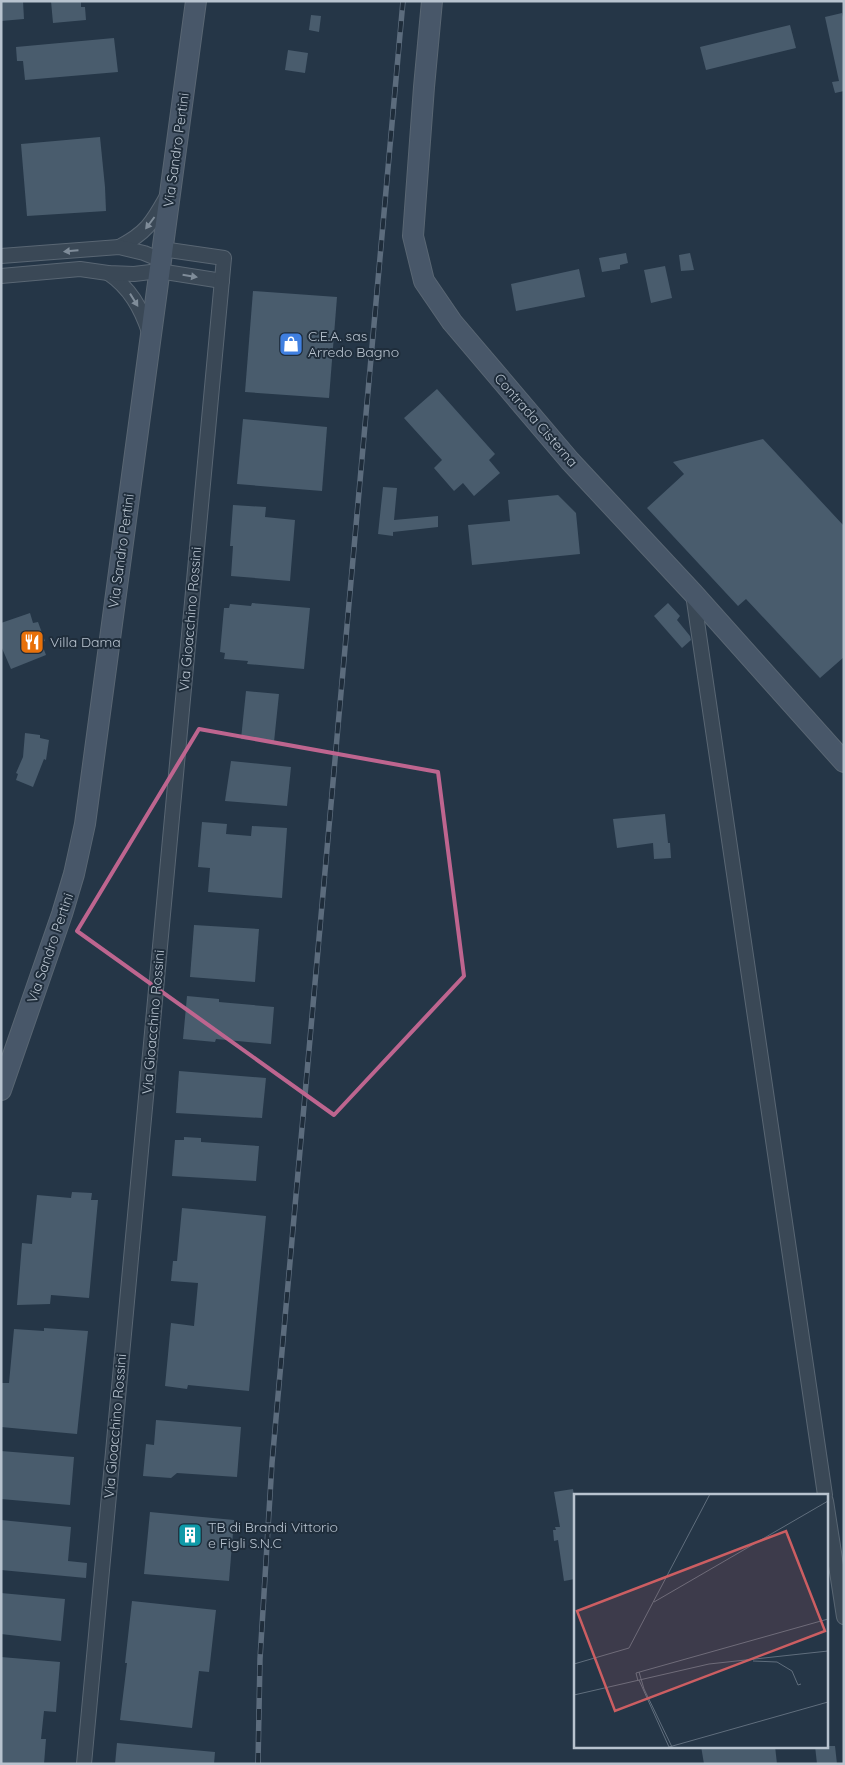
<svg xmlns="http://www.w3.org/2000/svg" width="845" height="1765" font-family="Quicksand,sans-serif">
	<rect width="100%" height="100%" fill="#253647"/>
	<g fill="#495c6d">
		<polygon points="1,1 23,1 24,19 1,21"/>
		<polygon points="51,1 81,1 81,7 85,7 86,20 53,23"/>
		<polygon points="842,13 844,21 844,91 835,93 832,82 839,81 825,17"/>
		<polygon points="311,15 321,16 319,32 309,30"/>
		<polygon points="790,25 796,48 706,70 700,47"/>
		<polygon points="114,38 118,72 25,80 23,61 17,61 16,47"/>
		<polygon points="288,50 308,53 305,73 285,70"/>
		<polygon points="100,137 105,187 106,211 27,216 21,144"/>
		<polygon points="626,253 628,263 620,265 620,269 602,272 599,258"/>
		<polygon points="690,253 694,270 681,271 679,255"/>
		<polygon points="665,266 672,298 651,303 644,270"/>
		<polygon points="579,269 585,297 516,311 511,284"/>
		<polygon points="253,291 337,297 329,398 245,392"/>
		<polygon points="437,389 495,454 489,460 500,473 474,496 463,483 454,491 434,468 442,460 404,418"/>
		<polygon points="243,419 327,427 322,491 237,484"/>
		<polygon points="763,439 844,526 844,657 820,678 746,599 738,606 647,508 684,474 673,462"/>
		<polygon points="383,487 397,488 394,520 438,516 438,527 393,532 393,536 378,534"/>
		<polygon points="558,495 576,513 580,554 472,565 468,525 510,521 508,500"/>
		<polygon points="233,505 266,507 265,517 295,520 290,581 231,576 233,546 230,546"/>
		<polygon points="252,603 310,608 304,669 247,664 248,661 224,659 225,653 220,652 224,608 229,608 230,604 251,606"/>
		<polygon points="668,603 680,616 677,620 690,636 691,640 682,648 654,616"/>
		<polygon points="30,613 33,623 38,622 45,641 41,642 46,655 11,669 1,646 1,623"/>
		<polygon points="246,691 279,694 274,742 241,739"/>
		<polygon points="25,733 40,735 40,738 49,740 46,760 44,759 33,787 16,780 18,774 16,773 23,757"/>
		<polygon points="231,761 291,767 287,806 225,801"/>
		<polygon points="665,814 668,843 670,843 671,858 654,859 653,843 617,848 613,819"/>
		<polygon points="202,822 227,824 226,834 251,836 252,826 287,828 282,898 208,892 210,868 198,867"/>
		<polygon points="194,925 259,929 255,982 190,977"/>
		<polygon points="187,996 219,999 219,1002 274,1007 271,1044 216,1039 215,1042 183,1039"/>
		<polygon points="179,1071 266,1078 262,1118 176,1113"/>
		<polygon points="184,1137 201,1138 201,1142 259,1146 256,1181 172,1176 175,1140 184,1140"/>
		<polygon points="72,1192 92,1193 91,1200 98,1200 89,1298 51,1295 50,1304 17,1305 22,1243 32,1244 37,1195 71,1198"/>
		<polygon points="182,1208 266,1216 249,1391 188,1385 187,1389 165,1386 171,1323 194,1326 198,1283 171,1281 173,1261 177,1261"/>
		<polygon points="44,1328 88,1331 77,1434 1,1427 2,1383 9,1383 14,1329 44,1331"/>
		<polygon points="156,1420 241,1427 237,1477 177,1473 171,1478 143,1476 146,1444 154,1445"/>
		<polygon points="1,1451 74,1457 70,1505 1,1499"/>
		<polygon points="573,1489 575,1501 575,1579 564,1581 558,1540 554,1541 553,1530 556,1530 555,1527 560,1527 554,1492"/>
		<polygon points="150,1512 234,1520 229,1581 144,1574"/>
		<polygon points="1,1520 71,1527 68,1561 87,1563 86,1578 1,1570"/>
		<polygon points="1,1593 65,1599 61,1641 1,1634"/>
		<polygon points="132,1601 216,1610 209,1672 199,1671 192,1728 120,1720 127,1663 125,1663"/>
		<polygon points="1,1657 60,1662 56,1712 44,1711 41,1739 46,1739 44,1764 1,1764"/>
		<polygon points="117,1743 215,1752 214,1764 115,1764"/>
		<polygon points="701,1746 775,1746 777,1764 704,1764"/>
		<polygon points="815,1746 835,1746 837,1764 817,1764"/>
	</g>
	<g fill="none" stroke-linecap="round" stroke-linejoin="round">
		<g stroke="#596673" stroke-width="16">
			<g id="street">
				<path d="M119,247C146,233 152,223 166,198"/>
				<polyline points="1,256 119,247 144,253 161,260"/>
				<path d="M108,273C130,288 141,308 149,332"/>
				<polyline points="1,276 80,269 108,273 134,274 159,271 222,281"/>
				<polyline points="693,594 825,1495"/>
				<polyline points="826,1501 844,1617"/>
				<polyline points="84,1764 224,258 162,249"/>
			</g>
		</g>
		<g stroke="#596673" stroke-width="22">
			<g id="secondary">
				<polyline points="432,1 424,87 413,236 424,281 452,322 570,461 693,593 844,762"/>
				<polyline points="1,1090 62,914 74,874 85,824 196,1"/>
			</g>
		</g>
		<use href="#street" stroke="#3a4856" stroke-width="14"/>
		<use href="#secondary" stroke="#485769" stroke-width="20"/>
		<g stroke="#5c6c7d" stroke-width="5.5">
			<polyline id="rail" points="258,1764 260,1659 272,1463 403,1"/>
		</g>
		<use href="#rail" stroke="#1f2d3b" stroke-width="4" stroke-dasharray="11" stroke-linecap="butt"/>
	</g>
	<defs><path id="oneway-solid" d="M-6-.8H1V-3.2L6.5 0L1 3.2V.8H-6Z" transform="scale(1.25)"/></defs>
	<g fill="#7f8c99">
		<use href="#oneway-solid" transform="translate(150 223) rotate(127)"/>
		<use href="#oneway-solid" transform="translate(71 251) rotate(175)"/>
		<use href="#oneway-solid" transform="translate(190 276) rotate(9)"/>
		<use href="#oneway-solid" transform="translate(134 300) rotate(58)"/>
	</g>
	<path fill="none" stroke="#be658f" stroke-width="4" stroke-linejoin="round" d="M199,729L438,772L464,976L334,1115L77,931Z"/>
	<defs>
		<g id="shop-square" transform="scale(1.25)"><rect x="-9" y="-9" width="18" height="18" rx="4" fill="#3f7fe0" stroke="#1f2d3b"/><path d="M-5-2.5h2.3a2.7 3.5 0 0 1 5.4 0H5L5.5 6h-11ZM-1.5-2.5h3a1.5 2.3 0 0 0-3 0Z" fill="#fff"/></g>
		<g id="restaurant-square" transform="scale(1.25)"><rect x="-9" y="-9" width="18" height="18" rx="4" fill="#e8710a" stroke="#1f2d3b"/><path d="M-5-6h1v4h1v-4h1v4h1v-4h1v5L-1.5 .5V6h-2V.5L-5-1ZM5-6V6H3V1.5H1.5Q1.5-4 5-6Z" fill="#fff"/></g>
		<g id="building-square" transform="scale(1.25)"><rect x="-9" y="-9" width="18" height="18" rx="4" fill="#0f9aa8" stroke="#1f2d3b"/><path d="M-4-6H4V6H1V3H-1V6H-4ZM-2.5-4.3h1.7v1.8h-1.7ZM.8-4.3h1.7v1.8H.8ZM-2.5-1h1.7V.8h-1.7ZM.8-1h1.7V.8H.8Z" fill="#fff"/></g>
	</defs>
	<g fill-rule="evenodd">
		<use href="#shop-square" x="291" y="344"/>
		<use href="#restaurant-square" x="32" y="642"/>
		<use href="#building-square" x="190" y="1535"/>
	</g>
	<g text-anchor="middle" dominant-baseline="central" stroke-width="4" stroke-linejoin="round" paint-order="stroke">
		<g font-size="14" fill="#b8c3cf" stroke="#1f2d3b">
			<text transform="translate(176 150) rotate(-82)">Via Sandro Pertini</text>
			<text transform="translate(536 420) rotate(49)">Contrada Cisterna</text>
			<text transform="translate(121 551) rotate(-82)">Via Sandro Pertini</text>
			<text transform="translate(190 619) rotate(-85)">Via Gioacchino Rossini</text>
			<text transform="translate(50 948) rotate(-71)">Via Sandro Pertini</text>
			<text transform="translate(153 1022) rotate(-85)">Via Gioacchino Rossini</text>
			<text transform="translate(115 1426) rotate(-85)">Via Gioacchino Rossini</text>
		</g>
		<g font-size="14" fill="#b8c3cf" stroke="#1f2d3b" text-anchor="start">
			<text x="308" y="336">C.E.A. sas<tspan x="308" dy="16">Arredo Bagno</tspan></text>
			<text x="50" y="642">Villa Dama</text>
			<text x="208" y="1527">TB di Brandi Vittorio<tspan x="208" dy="16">e Figli S.N.C</tspan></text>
		</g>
	</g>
	<g transform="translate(574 1494)">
		<rect width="254" height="254" fill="#253647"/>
		<path fill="none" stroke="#606e7d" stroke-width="1" d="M80,108L254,7M179,167L203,168L218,177L224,191L227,190M0,170L55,154L136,0M65,178L70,195L98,253M65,186L95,253M64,187L62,179L254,125M0,201L135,170L254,157M95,253L254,208"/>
		<path fill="#cc5e62" fill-opacity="0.15" stroke="#cc5e62" stroke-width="2.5" d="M212,37L251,137L41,217L3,117Z"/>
		<rect width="254" height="254" fill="none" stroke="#b8c3cf" stroke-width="2.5"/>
	</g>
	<rect width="845" height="1765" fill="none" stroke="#b8c3cf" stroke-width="5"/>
</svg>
